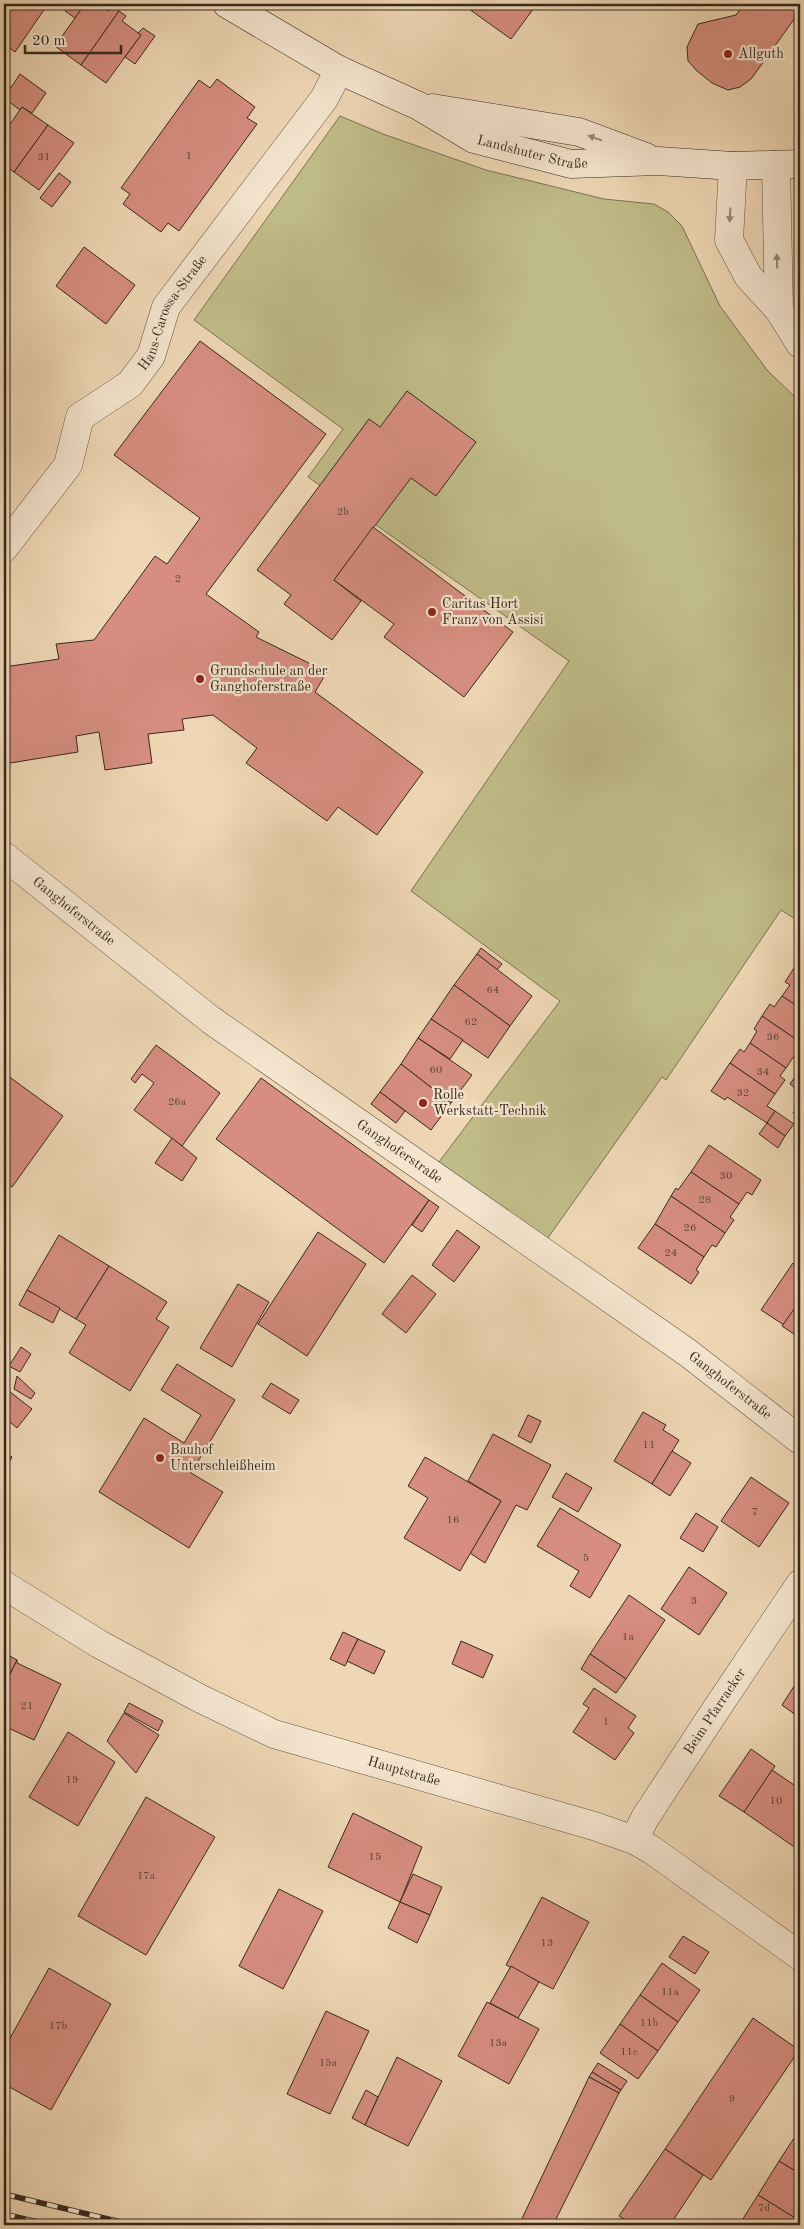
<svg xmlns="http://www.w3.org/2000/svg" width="804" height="2229" font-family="'Old Standard TT',serif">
	<rect width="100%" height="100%" fill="#efd7b5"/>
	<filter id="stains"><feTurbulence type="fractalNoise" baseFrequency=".004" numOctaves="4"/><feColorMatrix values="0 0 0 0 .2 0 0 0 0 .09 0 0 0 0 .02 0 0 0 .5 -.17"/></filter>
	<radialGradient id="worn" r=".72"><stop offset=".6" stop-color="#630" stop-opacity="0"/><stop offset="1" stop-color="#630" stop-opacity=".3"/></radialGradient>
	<polygon fill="#c0bc88" stroke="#7a7254" points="340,116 383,134 486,170 604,199 654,204 668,212 682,226 720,306 767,370 800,402 800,922 781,910 666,1080 662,1077 545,1242 439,1162 560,1001 411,891 569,661 308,477 343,429 194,320"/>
	<g fill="#d78e81" stroke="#34291f">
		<polygon points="4,4 48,4 15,52 4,44"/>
		<polygon points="71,4 85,4 75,18 65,11"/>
		<polygon points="85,4 97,4 108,11 112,6 119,11 81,65 55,46"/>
		<polygon points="462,4 537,4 511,39"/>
		<polygon points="744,4 800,4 800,11 751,79 740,87 728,90 712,83 697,71 688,61 687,47 698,24 736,15"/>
		<polygon points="119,11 126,16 122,21 141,35 106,83 81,65"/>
		<polygon points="143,28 155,36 135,64 125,57 141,35 138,33"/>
		<polygon points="20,74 46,93 32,113 22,107 20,110 4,98"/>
		<polygon points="217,79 255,107 247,118 257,124 179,231 168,223 161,232 123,204 130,194 121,188 199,80 210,88"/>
		<polygon points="22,107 48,125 14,172 4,165 4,133"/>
		<polygon points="48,125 74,143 39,190 14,172"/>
		<polygon points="59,173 71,182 52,207 40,198"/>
		<polygon points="84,247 135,285 106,324 56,286"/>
		<polygon points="200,341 326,434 206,594 259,632 256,637 327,672 315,692 423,772 377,835 338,807 327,821 246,763 257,748 213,715 182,719 184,730 148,734 152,763 105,770 99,732 76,736 78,752 4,764 4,667 59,659 56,644 94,640 155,556 167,564 200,518 114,455"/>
		<polygon points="407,391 476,442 436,496 411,478 334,580 361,601 332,640 284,604 291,595 257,570 369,419 380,427"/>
		<polygon points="373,527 513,632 464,697 384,637 394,624 334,580"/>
		<polygon points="481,948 502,964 497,970 477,954"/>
		<polygon points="477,954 532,996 510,1026 454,985"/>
		<polygon points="800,960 800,972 794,968"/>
		<polygon points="794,968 800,972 800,1008 782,996 790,985 785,982"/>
		<polygon points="454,985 510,1026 488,1058 431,1019"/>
		<polygon points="782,996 800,1008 800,1042 762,1016 770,1004 774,1007"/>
		<polygon points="762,1016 800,1042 800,1055 798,1058 794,1056 786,1068 750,1043 757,1031 754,1029"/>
		<polygon points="431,1019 463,1040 450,1059 418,1038"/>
		<polygon points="418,1038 472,1075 451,1103 401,1064"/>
		<polygon points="750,1043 786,1068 780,1076 785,1080 775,1094 730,1063 740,1049 744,1052"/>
		<polygon points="156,1045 220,1093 182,1146 134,1110 154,1083 142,1074 135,1083 131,1079"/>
		<polygon points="730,1063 775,1094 767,1106 775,1111 767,1123 727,1097 725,1100 711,1091"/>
		<polygon points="401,1064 451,1103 431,1130 380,1092"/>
		<polygon points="4,1073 63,1116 12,1187 4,1182"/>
		<polygon points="797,1074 800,1076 800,1092 790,1084"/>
		<polygon points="261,1078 429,1200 384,1263 216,1139"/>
		<polygon points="380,1092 405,1111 396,1123 371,1104"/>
		<polygon points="799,1104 800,1112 798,1116 793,1113"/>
		<polygon points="775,1111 794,1124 785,1136 767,1123"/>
		<polygon points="767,1123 785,1136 778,1148 759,1134"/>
		<polygon points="172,1138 197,1158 182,1181 155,1163"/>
		<polygon points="709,1145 761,1180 752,1195 747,1192 739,1204 691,1172"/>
		<polygon points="691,1172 739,1204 730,1217 734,1220 725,1233 671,1196 676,1188 678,1190"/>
		<polygon points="671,1196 725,1233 716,1247 712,1245 704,1257 655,1224"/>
		<polygon points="429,1200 439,1207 422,1232 412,1225"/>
		<polygon points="655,1224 704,1257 696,1270 699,1272 691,1284 638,1248"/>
		<polygon points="457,1230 480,1247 454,1282 432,1265"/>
		<polygon points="318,1232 366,1264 307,1356 258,1324"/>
		<polygon points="59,1235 109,1266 76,1319 27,1290"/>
		<polygon points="793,1263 800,1268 800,1301 784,1325 761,1310"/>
		<polygon points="109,1266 167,1302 156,1319 169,1327 130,1391 69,1353 86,1325 76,1319"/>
		<polygon points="412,1275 436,1294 406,1333 382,1314"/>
		<polygon points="238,1284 269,1302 232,1367 200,1348"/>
		<polygon points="27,1290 60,1308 53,1323 19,1305"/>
		<polygon points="800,1301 800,1338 782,1326"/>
		<polygon points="21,1347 31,1354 20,1372 9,1366"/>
		<polygon points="177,1364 235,1400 191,1473 223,1492 189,1548 99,1492 144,1418 184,1443 201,1415 161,1390"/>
		<polygon points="17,1376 35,1393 31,1399 14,1389"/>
		<polygon points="271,1383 299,1400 290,1414 262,1397"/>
		<polygon points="5,1388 32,1409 17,1428 4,1417"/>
		<polygon points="643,1412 666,1425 663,1430 679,1440 652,1484 614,1461"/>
		<polygon points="528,1415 541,1421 531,1443 518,1436"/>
		<polygon points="493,1434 551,1465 527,1510 516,1505 485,1563 470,1553 501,1501 468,1481"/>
		<polygon points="672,1451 691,1463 670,1496 652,1484"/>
		<polygon points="4,1452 12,1457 4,1471"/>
		<polygon points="425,1457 501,1501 460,1571 404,1538 428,1498 408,1486"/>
		<polygon points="566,1473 592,1488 578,1512 552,1497"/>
		<polygon points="751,1477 789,1503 759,1547 721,1521"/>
		<polygon points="560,1508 621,1545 590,1598 570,1586 579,1571 537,1546"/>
		<polygon points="696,1513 718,1527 703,1552 680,1538"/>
		<polygon points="689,1567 727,1593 699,1635 661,1609"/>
		<polygon points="629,1595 665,1620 626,1679 590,1654"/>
		<polygon points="343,1632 358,1639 345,1666 330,1659"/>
		<polygon points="358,1639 385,1651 374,1674 347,1661"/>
		<polygon points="461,1641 493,1655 483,1678 452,1664"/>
		<polygon points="4,1653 17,1660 4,1686"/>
		<polygon points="590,1654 626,1679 616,1693 581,1669"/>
		<polygon points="17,1660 17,1663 61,1684 34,1740 4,1726 4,1686"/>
		<polygon points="800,1677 800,1718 782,1705"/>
		<polygon points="594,1688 636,1716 628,1728 634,1733 615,1760 573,1732 589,1708 583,1704"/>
		<polygon points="129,1703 163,1721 158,1731 124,1712"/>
		<polygon points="124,1713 159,1735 136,1773 107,1741"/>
		<polygon points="68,1732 115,1762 78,1826 29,1797"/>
		<polygon points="751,1749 775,1766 744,1812 719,1796"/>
		<polygon points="772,1770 800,1789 800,1851 744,1812"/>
		<polygon points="146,1797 215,1837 146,1955 78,1916"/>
		<polygon points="353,1813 422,1847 400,1902 328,1867"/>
		<polygon points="413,1874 442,1887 430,1915 400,1902"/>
		<polygon points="279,1889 323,1911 283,1989 239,1966"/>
		<polygon points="542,1897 589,1922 553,1989 506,1965"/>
		<polygon points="400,1902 430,1915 417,1943 388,1928"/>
		<polygon points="683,1936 709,1952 695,1974 669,1957"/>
		<polygon points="662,1963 700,1990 678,2022 640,1995"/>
		<polygon points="511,1966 539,1982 518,2018 490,2003"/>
		<polygon points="49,1968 111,2004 51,2110 4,2084 4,2049"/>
		<polygon points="640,1995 678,2022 658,2051 620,2024"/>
		<polygon points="487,2002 539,2029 509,2084 458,2056"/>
		<polygon points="326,2011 369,2031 330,2114 287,2094"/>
		<polygon points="753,2018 799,2050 711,2180 665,2149"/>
		<polygon points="620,2024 658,2051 638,2079 600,2053"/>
		<polygon points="397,2057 442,2081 408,2146 365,2125"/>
		<polygon points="598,2063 627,2081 621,2090 592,2072"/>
		<polygon points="592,2072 621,2090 619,2093 589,2077"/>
		<polygon points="589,2077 619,2093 553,2225 519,2225"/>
		<polygon points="366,2090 378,2097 365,2125 352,2118"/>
		<polygon points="800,2129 800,2174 779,2161"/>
		<polygon points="665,2149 703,2175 670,2225 629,2225 630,2223 619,2216"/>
		<polygon points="779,2161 800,2174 800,2221 758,2195"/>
		<polygon points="758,2195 800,2221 800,2225 739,2225"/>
	</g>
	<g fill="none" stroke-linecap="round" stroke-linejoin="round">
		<g stroke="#635444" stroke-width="29">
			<g id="street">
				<polyline points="776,165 779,310"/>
				<polyline points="733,166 729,240 748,276 779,310 800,344"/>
				<path id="s1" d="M4,548L68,465L80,417L130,384L151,356L166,307L324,99L339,70"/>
				<path id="s2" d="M4,856L211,1020L688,1353L800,1440"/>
				<path id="s3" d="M4,1585L99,1644L199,1698L274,1734L594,1826L634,1840L652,1850L800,1956"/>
				<path id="s4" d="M634,1840L645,1818L713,1714L800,1584"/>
			</g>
		</g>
		<g stroke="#34291f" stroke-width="29">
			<g id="secondary">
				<path id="s5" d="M227,4L339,70L419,106L474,139L571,164L658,161L733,166L800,164"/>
				<polyline points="432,108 579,132 646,157"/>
			</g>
		</g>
		<use href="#street" stroke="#f5e5cf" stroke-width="28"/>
		<use href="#secondary" stroke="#f5e5cf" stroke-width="28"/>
		<g stroke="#34291f" stroke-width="5.5">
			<g id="rail">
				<polyline points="4,2194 133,2225"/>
				<polyline points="4,2214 50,2225"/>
			</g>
		</g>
		<use href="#rail" stroke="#f5e5cf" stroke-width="4" stroke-dasharray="11" stroke-linecap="butt"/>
	</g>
	<defs><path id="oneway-solid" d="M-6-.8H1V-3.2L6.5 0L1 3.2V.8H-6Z" transform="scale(1.25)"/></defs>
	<g fill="#948777">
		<use href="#oneway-solid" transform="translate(595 138) rotate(-160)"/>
		<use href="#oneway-solid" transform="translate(730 215) rotate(93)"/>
		<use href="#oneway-solid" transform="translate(777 261) rotate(-91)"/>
	</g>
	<g fill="#8f2418" stroke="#f5e5cf" stroke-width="2">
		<circle cx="728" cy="54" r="5"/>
		<circle cx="432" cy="612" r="5"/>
		<circle cx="200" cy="679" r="5"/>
		<circle cx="423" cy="1103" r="5"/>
		<circle cx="160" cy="1458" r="5"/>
	</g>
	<g text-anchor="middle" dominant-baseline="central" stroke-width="4.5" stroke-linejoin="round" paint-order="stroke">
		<g font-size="11" fill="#5d4238">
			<text x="189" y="156">1</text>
			<text x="44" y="157">31</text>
			<text x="343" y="512">2b</text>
			<text x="178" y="579">2</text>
			<text x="493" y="990">64</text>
			<text x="471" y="1022">62</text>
			<text x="773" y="1037">36</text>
			<text x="436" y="1070">60</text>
			<text x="763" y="1072">34</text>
			<text x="743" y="1093">32</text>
			<text x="177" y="1102">26a</text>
			<text x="726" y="1176">30</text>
			<text x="705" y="1200">28</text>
			<text x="690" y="1228">26</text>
			<text x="671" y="1253">24</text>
			<text x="649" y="1445">11</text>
			<text x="755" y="1512">7</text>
			<text x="453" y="1520">16</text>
			<text x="586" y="1558">5</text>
			<text x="694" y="1601">3</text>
			<text x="628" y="1637">1a</text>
			<text x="27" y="1706">21</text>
			<text x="606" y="1722">1</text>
			<text x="72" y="1780">19</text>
			<text x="776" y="1801">10</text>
			<text x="375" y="1857">15</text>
			<text x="146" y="1876">17a</text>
			<text x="547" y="1943">13</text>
			<text x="670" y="1992">11a</text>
			<text x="649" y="2023">11b</text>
			<text x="58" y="2026">17b</text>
			<text x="498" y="2043">13a</text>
			<text x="629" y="2052">11c</text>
			<text x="328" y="2063">15a</text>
			<text x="732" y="2099">9</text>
			<text x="764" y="2208">7d</text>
		</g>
		<g font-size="14" fill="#34291f" stroke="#f5e5cf" text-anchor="start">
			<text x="738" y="54">Allguth</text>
			<text x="442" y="604">Caritas Hort<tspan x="442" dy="16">Franz von Assisi</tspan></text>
			<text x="210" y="671">Grundschule an der<tspan x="210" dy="16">Ganghoferstraße</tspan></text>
			<text x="433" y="1095">Rolle<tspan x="433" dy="16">Werkstatt-Technik</tspan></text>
			<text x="170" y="1450">Bauhof<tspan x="170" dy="16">Unterschleißheim</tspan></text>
		</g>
		<g font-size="14" fill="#34291f" stroke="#f5e5cf">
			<text stroke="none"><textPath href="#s5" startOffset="342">Landshuter Straße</textPath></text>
			<text stroke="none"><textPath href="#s1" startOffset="298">Hans-Carossa-Straße</textPath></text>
			<text stroke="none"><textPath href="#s2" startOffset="89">Ganghoferstraße</textPath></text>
			<text stroke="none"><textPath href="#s2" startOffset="494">Ganghoferstraße</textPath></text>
			<text stroke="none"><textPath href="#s2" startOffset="899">Ganghoferstraße</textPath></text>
			<text stroke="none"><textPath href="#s4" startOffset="152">Beim Pfarracker</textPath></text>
			<text stroke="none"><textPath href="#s3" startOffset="444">Hauptstraße</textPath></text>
		</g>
	</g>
	<rect width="804" height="2229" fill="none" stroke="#efd7b5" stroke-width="20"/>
	<rect x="5" y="5" width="794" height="2219" fill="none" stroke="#34291f" stroke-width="2.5"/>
	<rect x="10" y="10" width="784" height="2209" fill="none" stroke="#34291f"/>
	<path d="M25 45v8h96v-8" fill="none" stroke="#34291f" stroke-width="2.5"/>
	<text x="32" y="45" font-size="15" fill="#34291f" stroke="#f5e5cf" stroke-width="4" paint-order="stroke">20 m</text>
	<rect width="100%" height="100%" filter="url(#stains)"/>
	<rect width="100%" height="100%" fill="url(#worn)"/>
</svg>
